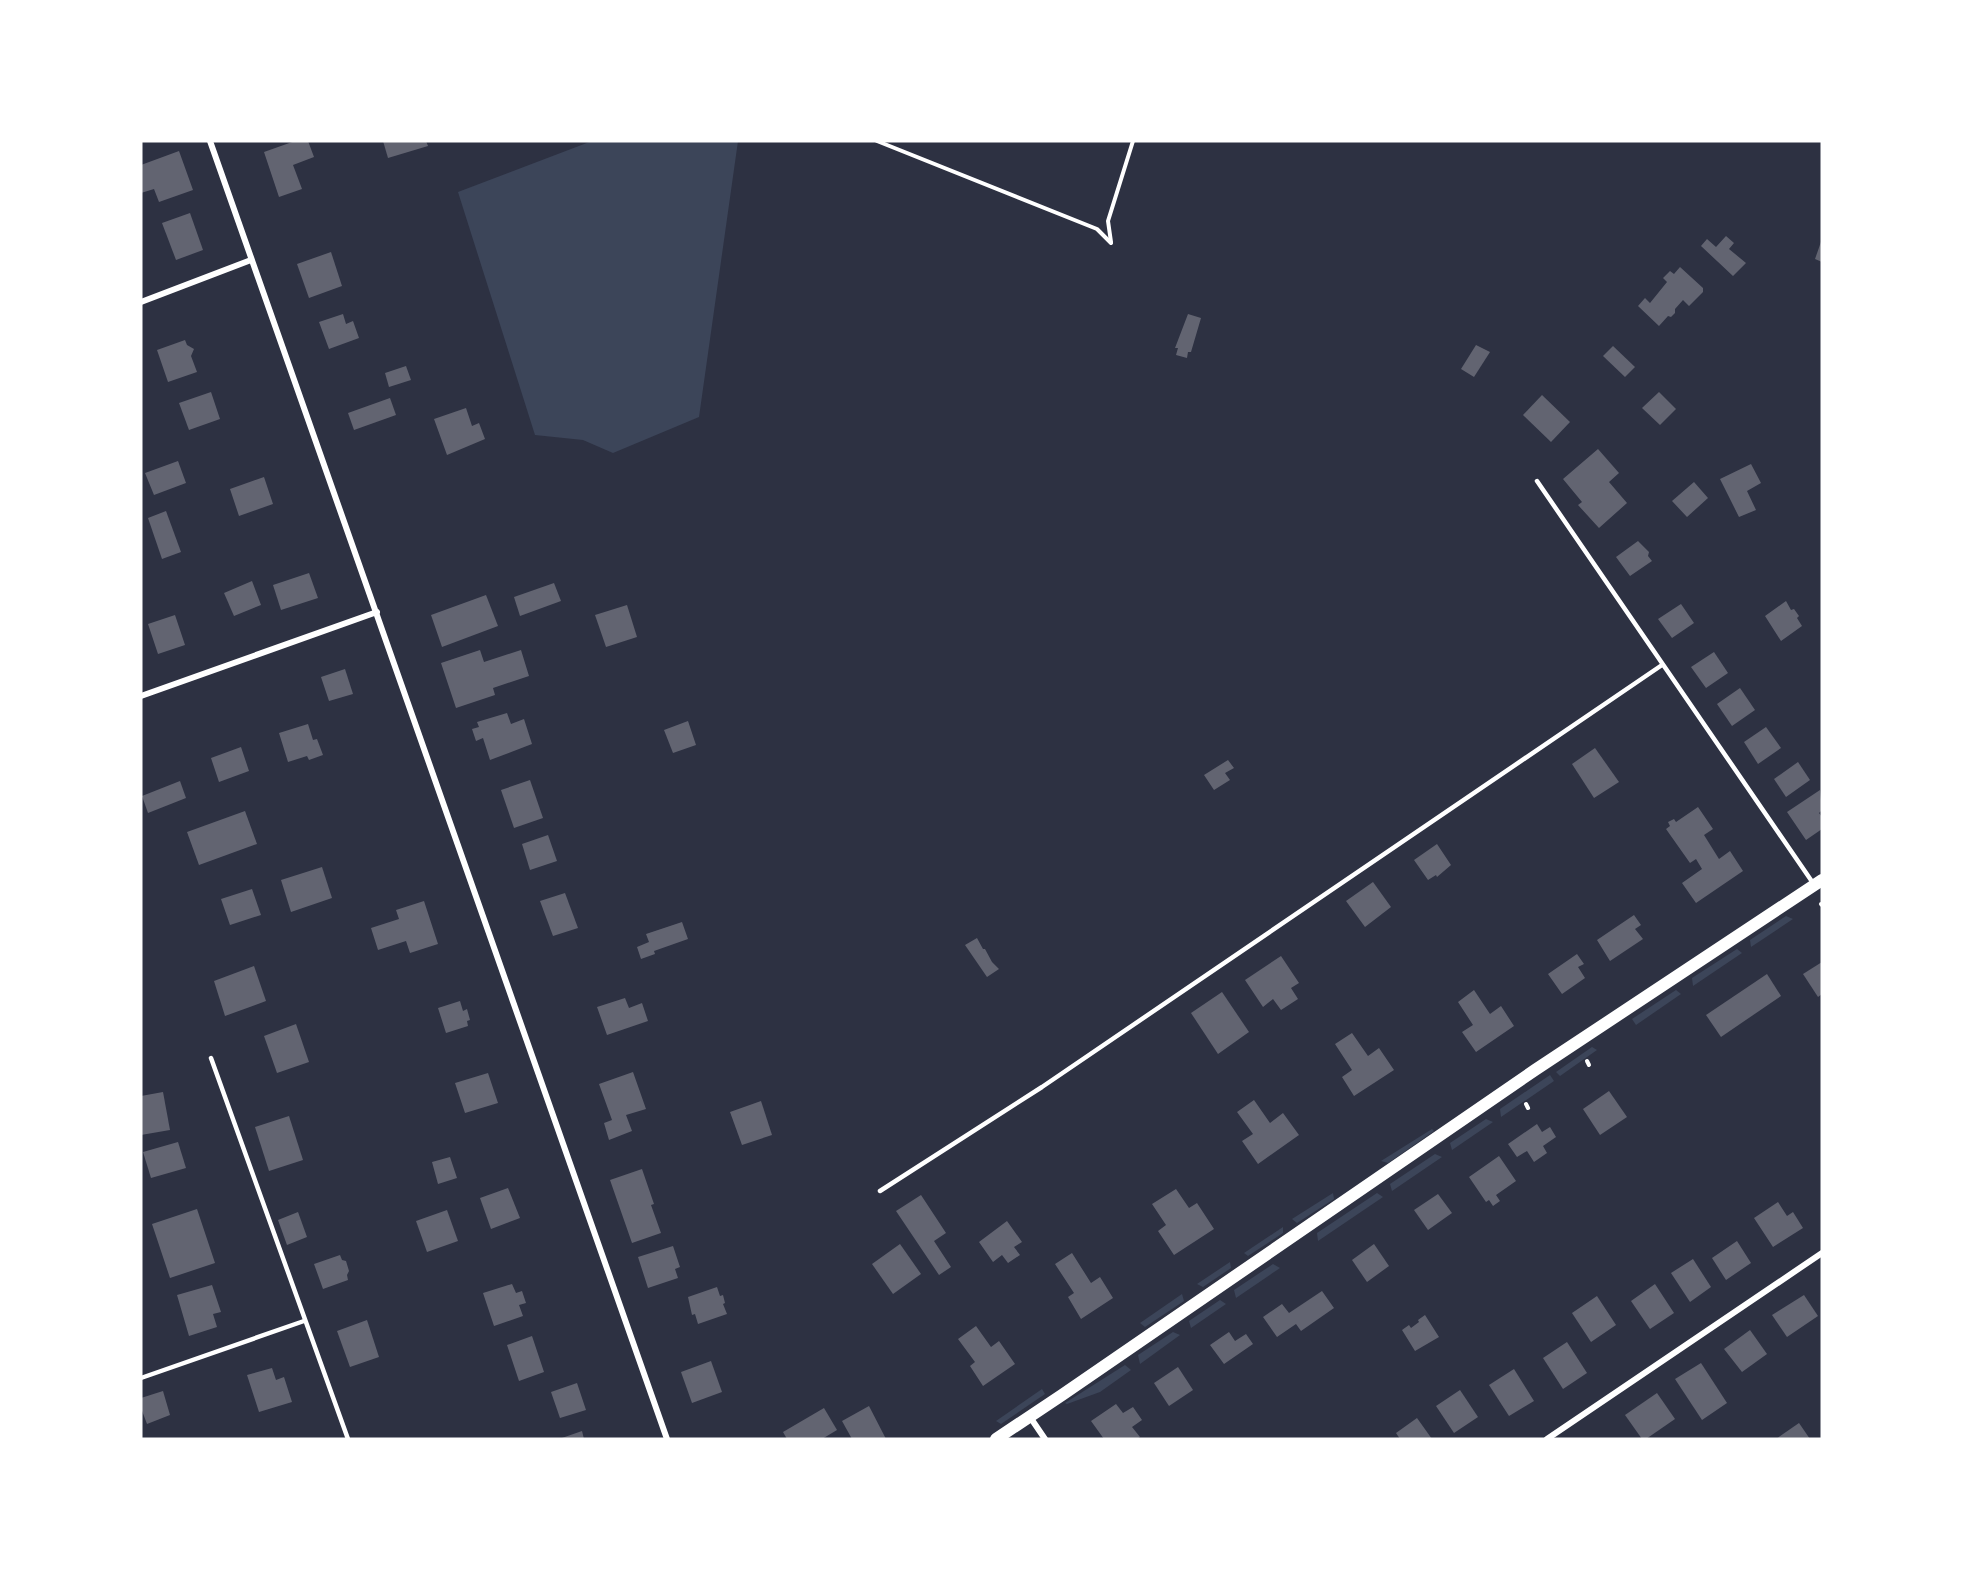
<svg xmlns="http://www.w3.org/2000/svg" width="1963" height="1580" font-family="Manrope,sans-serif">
	<rect width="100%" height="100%" fill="#2d3142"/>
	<g fill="#3c4559">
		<polygon points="592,141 738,141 699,417 613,453 583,440 535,435 458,192"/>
		<polygon points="1786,916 1793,919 1751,947 1750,940"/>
		<polygon points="1737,949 1742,953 1693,986 1692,978"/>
		<polygon points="1676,990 1681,994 1636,1025 1632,1019"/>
		<polygon points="1592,1047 1597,1050 1560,1076 1556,1072"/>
		<polygon points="1550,1075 1554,1081 1501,1117 1500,1109"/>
		<polygon points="1486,1119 1493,1122 1452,1150 1450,1143"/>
		<polygon points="1432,1129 1434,1131 1388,1163 1381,1161"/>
		<polygon points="1435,1154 1442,1157 1392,1191 1390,1184"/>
		<polygon points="1333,1193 1334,1199 1297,1223 1292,1219"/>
		<polygon points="1377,1193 1383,1197 1318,1241 1317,1233"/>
		<polygon points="1283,1227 1283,1233 1248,1256 1244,1253"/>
		<polygon points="1230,1262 1231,1268 1203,1287 1197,1284"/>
		<polygon points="1273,1264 1280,1268 1236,1298 1234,1290"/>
		<polygon points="1182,1294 1184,1301 1145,1327 1140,1323"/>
		<polygon points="1220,1300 1226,1304 1191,1328 1189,1321"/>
		<polygon points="1173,1332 1180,1335 1140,1364 1138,1355"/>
		<polygon points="1125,1365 1131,1370 1100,1392 1067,1404 1065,1403"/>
		<polygon points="1042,1389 1045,1394 1001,1424 996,1421"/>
	</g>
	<g fill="#626471">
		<polygon points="295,141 308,141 314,157 293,165 302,189 279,197 264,152"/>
		<polygon points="383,141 426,141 428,146 388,158"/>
		<polygon points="179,151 193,190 159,202 154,189 141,193 141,165"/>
		<polygon points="190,213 203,250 176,260 162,223"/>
		<polygon points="1726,236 1734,243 1729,249 1746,263 1733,276 1701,246 1707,239 1716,247"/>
		<polygon points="1822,239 1822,262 1815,259"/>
		<polygon points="331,252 342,286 309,298 297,264"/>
		<polygon points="1680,267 1703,288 1703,292 1689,306 1683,300 1675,309 1675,313 1671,317 1668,316 1659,326 1638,306 1645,298 1650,303 1667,282 1663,278 1670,271 1674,274"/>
		<polygon points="343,314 346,324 353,321 359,338 329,349 319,322"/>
		<polygon points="1188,314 1201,318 1191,352 1188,352 1187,358 1176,355 1178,348 1175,348"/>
		<polygon points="185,340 187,345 194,349 191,356 197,372 168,382 157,350"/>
		<polygon points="1476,345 1490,352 1474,377 1461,369"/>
		<polygon points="1613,346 1635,367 1625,377 1603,356"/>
		<polygon points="406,366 411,380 389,387 385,373"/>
		<polygon points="211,392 220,419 189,430 179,403"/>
		<polygon points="1659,392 1676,409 1660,425 1642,408"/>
		<polygon points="1542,395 1570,422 1551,442 1523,415"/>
		<polygon points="390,398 396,415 354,430 348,413"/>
		<polygon points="466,408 472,426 479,423 485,439 447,455 434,419"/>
		<polygon points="1598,449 1619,473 1609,482 1627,503 1599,528 1578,505 1582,502 1563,479"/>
		<polygon points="178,461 186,483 154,495 145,473"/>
		<polygon points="1751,464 1761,483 1747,491 1756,510 1739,517 1720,479"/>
		<polygon points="264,477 273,504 239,516 230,489"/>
		<polygon points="1694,482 1708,498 1687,517 1672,501"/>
		<polygon points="166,511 181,552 162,559 148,518"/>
		<polygon points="1638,541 1649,552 1648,556 1652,561 1630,576 1616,557"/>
		<polygon points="309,573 318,598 281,610 273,585"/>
		<polygon points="252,581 261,605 234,616 224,593"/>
		<polygon points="554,583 561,601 520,616 514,597"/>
		<polygon points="486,595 498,626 442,647 431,615"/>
		<polygon points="1786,601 1791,610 1794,609 1799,616 1797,618 1802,626 1781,641 1765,616"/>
		<polygon points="1681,604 1694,623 1672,638 1658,619"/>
		<polygon points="627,605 637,637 606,647 595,615"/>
		<polygon points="175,615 185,645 158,654 148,624"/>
		<polygon points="480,650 484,662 521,650 529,676 493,688 495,695 456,708 441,663"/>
		<polygon points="1714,652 1728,673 1706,688 1691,667"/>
		<polygon points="345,669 353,694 329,701 321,677"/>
		<polygon points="1740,688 1755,710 1732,726 1717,704"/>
		<polygon points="507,713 511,724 524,719 532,744 490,760 483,738 476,741 472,729 479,727 477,722"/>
		<polygon points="688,721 696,745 673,753 664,730"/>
		<polygon points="308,724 313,740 317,739 323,755 309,760 307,756 288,762 279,733"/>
		<polygon points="1766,727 1781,748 1758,764 1744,742"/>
		<polygon points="241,747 249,771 219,782 211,758"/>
		<polygon points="1595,748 1619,782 1594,798 1572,764"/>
		<polygon points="1228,760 1234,768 1225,773 1230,780 1214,790 1204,775"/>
		<polygon points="1798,762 1810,780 1786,797 1774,779"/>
		<polygon points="530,780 543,818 514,828 501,790"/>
		<polygon points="180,781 186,798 148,813 142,796"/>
		<polygon points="1820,790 1822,810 1819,813 1822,817 1822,829 1806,840 1787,812"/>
		<polygon points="1698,807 1713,829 1704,835 1719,859 1730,851 1743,871 1696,903 1682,883 1702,869 1696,859 1690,863 1666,829 1670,826 1668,822 1674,819 1676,822"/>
		<polygon points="245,811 257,844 199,865 187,832"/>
		<polygon points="548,835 557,861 530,870 522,844"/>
		<polygon points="1437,844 1451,865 1437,877 1436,875 1428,880 1414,860"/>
		<polygon points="322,867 332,898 291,912 281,880"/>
		<polygon points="1373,882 1391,907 1365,927 1346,901"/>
		<polygon points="252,889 261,915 230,925 221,899"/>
		<polygon points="565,893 578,928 553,936 540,901"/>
		<polygon points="424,901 438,944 410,953 406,941 378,950 371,928 399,919 396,910"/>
		<polygon points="1634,915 1641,925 1635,929 1643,939 1610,961 1597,940"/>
		<polygon points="682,922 688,939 654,951 655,954 641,959 637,947 649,942 646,934"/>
		<polygon points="977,938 983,949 985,949 992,962 999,969 987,977 965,945"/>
		<polygon points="1577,954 1584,964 1578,967 1585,978 1562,994 1548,974"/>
		<polygon points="1281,956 1299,983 1291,988 1298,999 1281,1010 1273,999 1263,1007 1245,980"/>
		<polygon points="1822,962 1822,994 1818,997 1803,974"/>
		<polygon points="254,966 266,1001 225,1016 214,981"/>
		<polygon points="1767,974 1781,996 1721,1037 1706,1015"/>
		<polygon points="1474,990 1490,1014 1501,1006 1514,1026 1476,1052 1462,1032 1473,1025 1458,1002"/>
		<polygon points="1222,992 1249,1032 1218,1054 1191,1013"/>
		<polygon points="625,998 629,1008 642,1003 648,1021 607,1035 597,1007"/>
		<polygon points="460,1001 463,1011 467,1009 470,1020 467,1021 468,1026 446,1033 438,1008"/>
		<polygon points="296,1024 309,1062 277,1073 264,1036"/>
		<polygon points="1352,1033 1368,1056 1379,1048 1394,1070 1354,1096 1342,1077 1352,1070 1335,1044"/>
		<polygon points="633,1072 646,1109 626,1115 632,1131 609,1140 604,1123 612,1120 599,1084"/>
		<polygon points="488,1073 498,1103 465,1113 455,1083"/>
		<polygon points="1609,1091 1627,1117 1600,1135 1583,1109"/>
		<polygon points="163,1092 170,1130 141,1135 141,1096"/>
		<polygon points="1254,1100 1270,1123 1283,1113 1299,1135 1258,1164 1242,1141 1253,1134 1237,1112"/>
		<polygon points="761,1101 772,1135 742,1145 730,1112"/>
		<polygon points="289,1116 303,1160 269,1171 255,1127"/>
		<polygon points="1537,1124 1542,1132 1550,1127 1556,1137 1543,1146 1547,1153 1534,1162 1527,1151 1517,1157 1508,1144"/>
		<polygon points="178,1142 186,1168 151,1178 143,1152"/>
		<polygon points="1499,1156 1516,1181 1496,1195 1500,1201 1493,1206 1489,1200 1486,1202 1469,1177"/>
		<polygon points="450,1157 457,1178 438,1184 432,1162"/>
		<polygon points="642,1169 654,1204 651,1205 661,1233 632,1243 610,1180"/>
		<polygon points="508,1188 520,1218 491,1229 480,1198"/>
		<polygon points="1176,1189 1189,1208 1197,1203 1214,1229 1174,1255 1158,1231 1166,1225 1152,1204"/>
		<polygon points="1438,1194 1452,1213 1428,1230 1414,1210"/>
		<polygon points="921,1195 946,1233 934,1241 951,1267 939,1275 896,1211"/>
		<polygon points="1778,1202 1787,1216 1793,1212 1803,1228 1773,1247 1754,1218"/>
		<polygon points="197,1209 215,1263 170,1278 152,1224"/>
		<polygon points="447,1210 458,1241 427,1252 416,1221"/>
		<polygon points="298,1212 307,1237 287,1245 278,1220"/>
		<polygon points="1007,1221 1022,1242 1014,1247 1020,1255 1008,1263 1002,1255 993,1262 979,1242"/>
		<polygon points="1737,1241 1751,1263 1726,1280 1712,1258"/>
		<polygon points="900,1244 921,1274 893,1294 872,1264"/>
		<polygon points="1374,1244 1389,1266 1367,1282 1352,1260"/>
		<polygon points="673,1246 680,1267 675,1269 678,1278 648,1288 638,1257"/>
		<polygon points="1072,1253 1091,1283 1100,1277 1113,1298 1081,1319 1068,1297 1074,1293 1055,1264"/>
		<polygon points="340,1255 342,1260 346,1261 349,1271 347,1275 348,1280 323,1289 314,1264"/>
		<polygon points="1693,1259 1711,1287 1690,1302 1671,1273"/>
		<polygon points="512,1284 516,1293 522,1291 526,1303 519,1305 523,1316 494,1326 483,1293"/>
		<polygon points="1655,1284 1674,1313 1650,1329 1631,1301"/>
		<polygon points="212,1285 221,1312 213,1314 217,1327 189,1336 177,1295"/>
		<polygon points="717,1287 720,1296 723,1295 725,1303 723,1304 727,1314 698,1324 695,1314 692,1315 688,1297"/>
		<polygon points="1322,1291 1334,1308 1301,1331 1296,1324 1277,1337 1263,1317 1282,1304 1289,1313"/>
		<polygon points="1804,1295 1818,1316 1787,1337 1772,1315"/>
		<polygon points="1597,1296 1616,1325 1591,1342 1572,1313"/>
		<polygon points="1425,1315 1439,1337 1415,1351 1402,1330 1409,1325 1411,1328 1419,1322 1418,1320"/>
		<polygon points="367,1320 379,1357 350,1367 337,1331"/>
		<polygon points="976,1326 991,1347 999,1341 1015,1364 983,1386 970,1366 975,1362 958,1339"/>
		<polygon points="1750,1330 1767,1354 1742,1372 1724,1349"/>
		<polygon points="1229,1332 1235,1341 1246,1334 1253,1344 1224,1364 1210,1345"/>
		<polygon points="532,1336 544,1372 519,1381 507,1345"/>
		<polygon points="1567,1342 1587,1373 1563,1389 1543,1358"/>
		<polygon points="711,1361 722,1392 692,1403 681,1372"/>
		<polygon points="1701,1363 1727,1403 1702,1420 1675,1379"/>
		<polygon points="1178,1367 1193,1390 1169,1406 1154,1383"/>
		<polygon points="272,1368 276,1380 284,1377 292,1402 259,1412 247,1375"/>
		<polygon points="1514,1369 1534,1401 1509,1416 1489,1385"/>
		<polygon points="577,1383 586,1410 560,1418 551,1392"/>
		<polygon points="1460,1390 1478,1417 1454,1433 1436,1406"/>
		<polygon points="163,1391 170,1415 147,1424 141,1408 141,1398"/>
		<polygon points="1657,1393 1675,1419 1646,1439 1642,1439 1625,1415"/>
		<polygon points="1116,1404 1123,1413 1133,1407 1142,1420 1132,1427 1140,1437 1137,1439 1104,1439 1091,1421"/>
		<polygon points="869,1406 886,1439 852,1439 842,1421"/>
		<polygon points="824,1408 837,1430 822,1439 787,1439 783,1432"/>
		<polygon points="1417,1418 1432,1439 1400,1439 1396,1433"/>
		<polygon points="1799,1423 1810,1439 1776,1439"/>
		<polygon points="582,1431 584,1439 559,1439"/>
	</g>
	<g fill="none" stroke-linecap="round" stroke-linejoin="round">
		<g stroke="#fff" stroke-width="4">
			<polyline points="877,141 1097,229 1111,243"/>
			<polyline points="1111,242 1108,221 1133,141"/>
			<polyline points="1821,904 1822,905"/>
			<polyline points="1587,1061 1589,1065"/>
			<polyline points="1526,1104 1528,1108"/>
		</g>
		<g stroke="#fff" stroke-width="4.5">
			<polyline points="1537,481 1813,883"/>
			<polyline points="211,1058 348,1439"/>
			<polyline points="880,1191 1042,1087 1662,665"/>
			<polyline points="141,1378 304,1321"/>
		</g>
		<g stroke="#fff" stroke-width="6">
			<polyline points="210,141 667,1439"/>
			<polyline points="141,302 251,260"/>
			<polyline points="141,696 377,612"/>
			<polyline points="1030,1417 1045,1439"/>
			<polyline points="1547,1439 1822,1253"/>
		</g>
		<polyline stroke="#fff" stroke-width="12" points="996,1439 1062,1395 1535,1070 1822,880"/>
	</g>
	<rect width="1963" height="1580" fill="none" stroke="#ffffff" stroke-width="285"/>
</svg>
